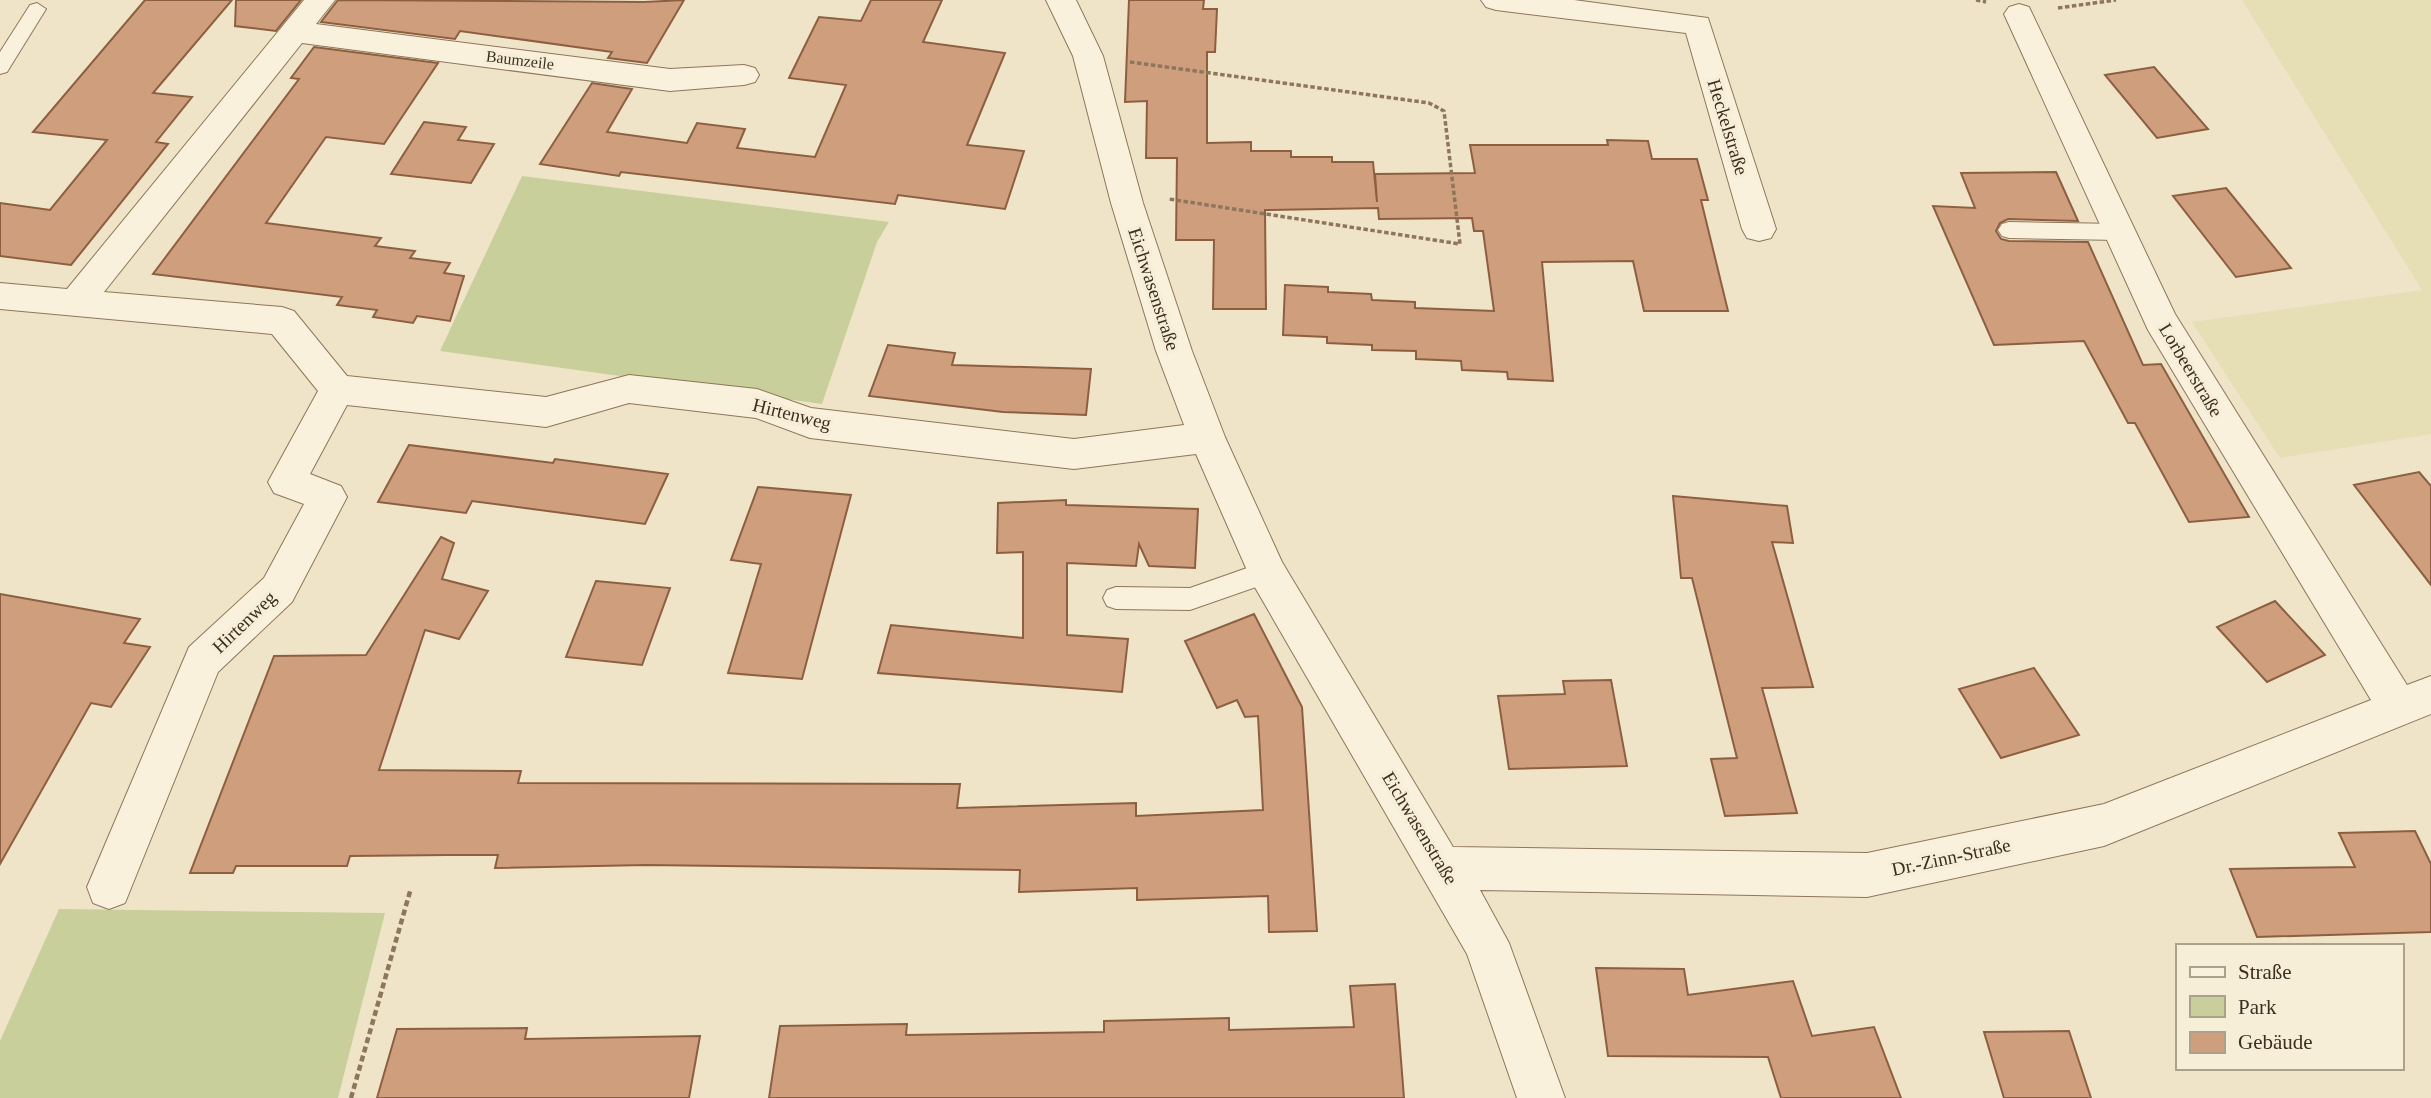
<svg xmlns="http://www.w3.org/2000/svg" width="2431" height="1098" font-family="Georgia,serif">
	<rect width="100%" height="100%" fill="#f0e4c8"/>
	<polygon fill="#e6deb5" points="2242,0 2431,0 2431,434 2280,458 2192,322 2422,290"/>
	<g fill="#c9cf9b">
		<polygon points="522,176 889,222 877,242 822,404 440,351"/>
		<polygon points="59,909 385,913 338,1098 0,1098 0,1041"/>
	</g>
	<g fill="#cf9f7d" stroke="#8d5f41" stroke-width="2">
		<polygon points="145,0 232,0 153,93 192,97 156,142 168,144 71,265 0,256 0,203 50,210 107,140 33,132"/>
		<polygon points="236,0 301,0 276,31 235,26"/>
		<polygon points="338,0 644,2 684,0 647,63 608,58 612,52 460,31 455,39 321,22"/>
		<polygon points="871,0 942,0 923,42 1005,53 967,145 1024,151 1005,209 898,195 895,204 621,172 619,176 540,164 592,83 632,89 607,132 687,143 697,123 745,129 737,148 815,157 846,85 789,78 819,17 861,21"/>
		<polygon points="1129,0 1204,0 1203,9 1217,9 1215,52 1207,52 1207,143 1251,142 1251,151 1291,151 1291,157 1332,157 1332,162 1373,162 1377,202 1375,174 1475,173 1470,145 1608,145 1607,140 1648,141 1652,159 1697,159 1708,200 1701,200 1728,311 1644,311 1633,261 1542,262 1553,381 1508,379 1507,372 1462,370 1461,361 1416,359 1416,351 1372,350 1372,345 1327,343 1327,337 1283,335 1285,285 1328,287 1328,292 1371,294 1372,300 1415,302 1415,308 1494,311 1483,231 1474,231 1472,218 1379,219 1378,208 1265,210 1266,309 1213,309 1214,240 1176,240 1177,158 1146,158 1147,101 1125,102"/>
		<polygon points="314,47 438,63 384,144 326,137 266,223 381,238 375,246 415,251 410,258 450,263 444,273 464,276 450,321 417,316 413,323 373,317 377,310 337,305 342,297 153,274 299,79 291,78"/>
		<polygon points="2154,67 2208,129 2157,138 2105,75"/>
		<polygon points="424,122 466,127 458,140 494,144 471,183 391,174"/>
		<polygon points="2056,172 2078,221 2008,219 2000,223 1996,231 2001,239 2009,241 2088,242 2143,365 2161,364 2249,517 2189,522 2135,423 2128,423 2084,341 1994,345 1933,206 1975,208 1961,173"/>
		<polygon points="2226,188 2291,268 2236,277 2173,196"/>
		<polygon points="888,345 955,353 952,365 1091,369 1086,415 1003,412 869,396"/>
		<polygon points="409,445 553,463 555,459 668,474 645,524 472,501 466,513 378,502"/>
		<polygon points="2419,472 2431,486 2431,585 2354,485"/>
		<polygon points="758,487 851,495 802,679 728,673 761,564 731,560"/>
		<polygon points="1673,496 1787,506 1793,543 1772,542 1813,687 1762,688 1797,813 1725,816 1711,759 1737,758 1692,578 1681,578"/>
		<polygon points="1066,500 1066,505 1198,509 1195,568 1149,566 1139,544 1136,566 1067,563 1067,635 1128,639 1122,692 878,673 891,625 1023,638 1023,552 997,553 998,503"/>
		<polygon points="441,537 454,543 442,579 488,591 459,639 425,630 379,770 521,771 518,783 960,784 957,808 1136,803 1136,816 1263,810 1258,716 1245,717 1237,700 1217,708 1185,641 1254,614 1302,707 1317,931 1269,932 1268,896 1137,900 1137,888 1019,892 1020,870 646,865 495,868 498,855 448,855 350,856 347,866 236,866 233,873 190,873 274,656 366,655"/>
		<polygon points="596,581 670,588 642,665 566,657"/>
		<polygon points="0,594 140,619 124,643 150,647 111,707 91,703 0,864"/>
		<polygon points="2275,601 2325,655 2267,682 2217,627"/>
		<polygon points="2034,668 2079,735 2001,758 1959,689"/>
		<polygon points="1611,680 1627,766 1509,769 1498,696 1565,694 1563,681"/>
		<polygon points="2415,831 2431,864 2431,932 2257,937 2230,869 2355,867 2339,833"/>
		<polygon points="1596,968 1684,969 1688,995 1793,981 1812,1036 1874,1027 1901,1098 1781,1098 1768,1057 1608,1056"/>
		<polygon points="1395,984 1404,1098 769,1098 780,1026 907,1024 906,1035 1104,1032 1104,1021 1229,1018 1229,1030 1354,1027 1350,986"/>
		<polygon points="527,1028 525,1039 700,1036 689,1098 377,1098 397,1029"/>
		<polygon points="2069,1031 2091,1098 2004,1098 1984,1032"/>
	</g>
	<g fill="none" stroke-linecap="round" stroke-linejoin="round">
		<g stroke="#8d765c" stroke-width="2">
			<g id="service">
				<polygon points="37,3 46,9 7,72 0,74 0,52 30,5"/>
				<polygon points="2009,222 2119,224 2126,226 2130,232 2126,238 2119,240 2009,238 2002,236 1998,230 2002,224"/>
				<polygon points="1267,561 1276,564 1279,572 1276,580 1190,610 1116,609 1107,606 1103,598 1107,590 1116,587 1190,588"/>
			</g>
		</g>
		<g stroke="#8d765c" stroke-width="2">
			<g id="minor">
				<polygon points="304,0 335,0 316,24 670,69 744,65 755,68 759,75 755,82 744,85 670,91 302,43 104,292 282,307 294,311 347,376 546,397 629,375 757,389 811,408 1074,439 1184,425 1156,351 1111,203 1073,56 1046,0 1076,0 1103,56 1143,203 1192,351 1225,437 1282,562 1453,847 1867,853 2104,804 2371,700 2148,330 2004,14 2009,7 2019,4 2029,7 2175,314 2407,685 2431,676 2431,714 2104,846 1867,897 1480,890 1509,943 1565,1098 1517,1098 1467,954 1253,584 1196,454 1074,469 810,438 756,418 629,403 546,427 347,405 310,474 341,486 347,497 292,602 218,672 125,903 109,909 93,903 87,887 189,647 264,578 304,504 274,493 268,482 318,391 272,334 0,309 0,283 67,289"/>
				<polygon points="1481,0 1574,0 1708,18 1776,229 1771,238 1759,241 1747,238 1742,229 1686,33 1496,10 1486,7"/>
			</g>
		</g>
		<g stroke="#8d765c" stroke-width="3.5" stroke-dasharray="4.5 2.5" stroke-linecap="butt">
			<polyline points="1976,0 1986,2"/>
			<polyline points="2058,8 2116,0"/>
			<polyline points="1130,62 1429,103 1444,111 1460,244 1169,199"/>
		</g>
		<polyline stroke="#8d765c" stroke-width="4.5" stroke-dasharray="6 3.5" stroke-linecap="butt" points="351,1098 411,888"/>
		<use href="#service" fill="#faf1dc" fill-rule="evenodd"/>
		<use href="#minor" fill="#faf1dc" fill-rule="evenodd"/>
	</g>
	<g text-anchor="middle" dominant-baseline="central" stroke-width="7" stroke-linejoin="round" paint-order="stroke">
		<g font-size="16" fill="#3d2e20" stroke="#f7eed8">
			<text transform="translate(520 60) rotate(7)">Baumzeile</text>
		</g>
		<g font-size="19" fill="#3d2e20" stroke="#f7eed8">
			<text transform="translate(1728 127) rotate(73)">Heckelstraße</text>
			<text transform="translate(1154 289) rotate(72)">Eichwasenstraße</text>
			<text transform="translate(2191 370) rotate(59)">Lorbeerstraße</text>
			<text transform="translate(792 414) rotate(14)">Hirtenweg</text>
			<text transform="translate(244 622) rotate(-44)">Hirtenweg</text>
			<text transform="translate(1420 828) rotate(59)">Eichwasenstraße</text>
			<text transform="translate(1951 857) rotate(-12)">Dr.-Zinn-Straße</text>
		</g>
	</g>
	<rect x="2176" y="944" width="228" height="126" fill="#f7eed8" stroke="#ada18e" stroke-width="2"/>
	<rect x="2190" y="967" width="35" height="10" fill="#faf1dc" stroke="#ada18e" stroke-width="2"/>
	<text x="2238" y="979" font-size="21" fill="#3d2e20">Straße</text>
	<rect x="2190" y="996" width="35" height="21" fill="#c9cf9b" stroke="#ada18e" stroke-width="2"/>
	<text x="2238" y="1014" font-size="21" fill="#3d2e20">Park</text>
	<rect x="2190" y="1032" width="35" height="21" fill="#cf9f7d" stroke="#ada18e" stroke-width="2"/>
	<text x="2238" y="1049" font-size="21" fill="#3d2e20">Gebäude</text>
</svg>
